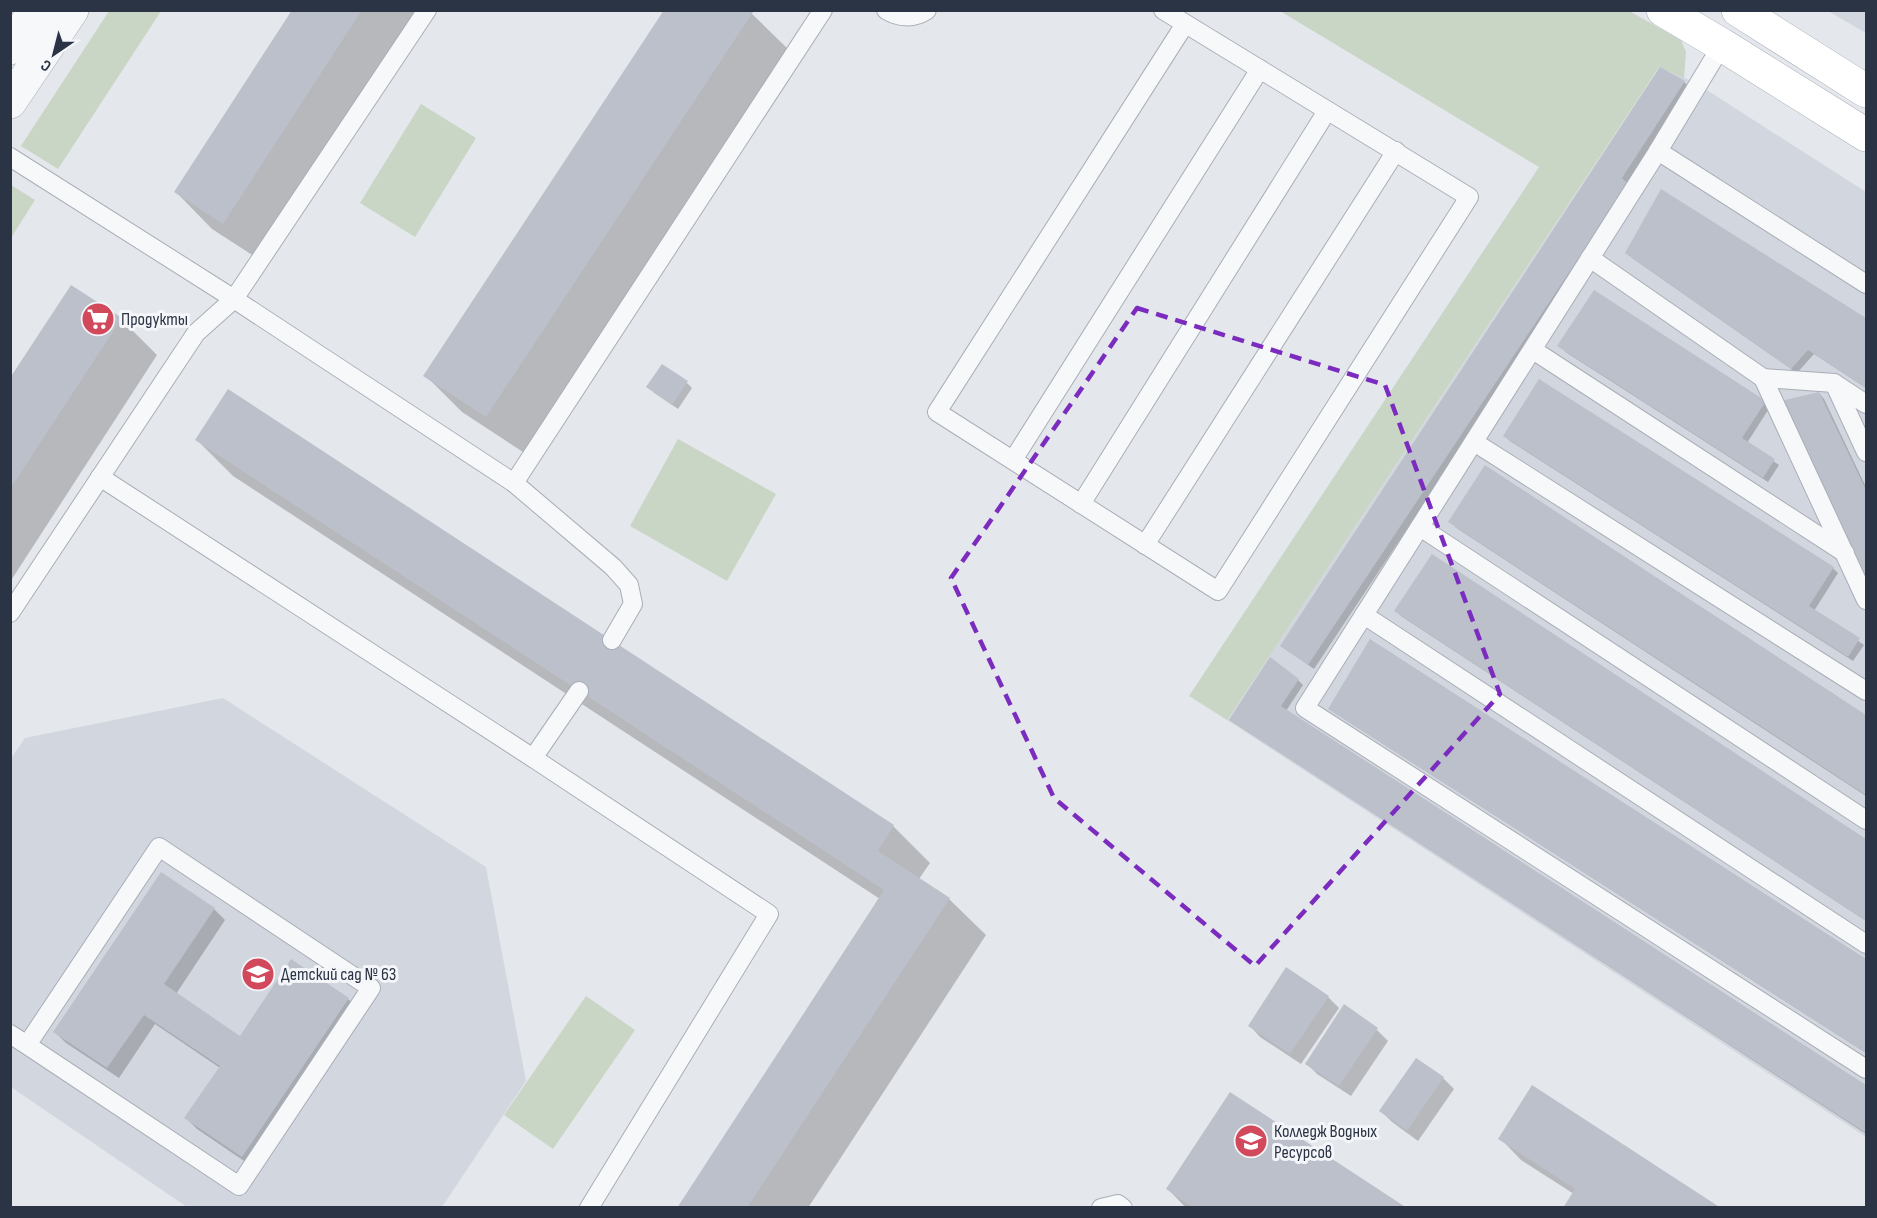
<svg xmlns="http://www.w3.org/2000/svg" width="1877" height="1218" font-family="'Sofia Sans Condensed',sans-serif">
	<rect width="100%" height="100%" fill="#e4e7ec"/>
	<g fill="#d2d6de">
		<polygon points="1828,11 1866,11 1866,33"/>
		<polygon points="1660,66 1699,85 1866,192 1866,1137 1227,720"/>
		<polygon points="223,698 486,867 526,1081 442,1207 187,1207 11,1087 10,760 25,738"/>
	</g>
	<g fill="#c9d6c5">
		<polygon points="109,11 161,11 58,169 21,146"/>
		<polygon points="1280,11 1629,11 1681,40 1686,52 1684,78 1659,67 1227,720 1189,696 1539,167"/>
		<polygon points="421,104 476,138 415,237 360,203"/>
		<polygon points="11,185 35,200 11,238 11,184"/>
		<polygon points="678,439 776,494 727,581 630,526"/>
		<polygon points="586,996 635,1030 553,1149 504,1115"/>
	</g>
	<g fill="#0003">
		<polygon points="294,10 422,10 260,260 212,229 176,192"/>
		<polygon points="748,10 789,50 523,452 462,412 425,375"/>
		<polygon points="1684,82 1689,87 1626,184 1632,190 1314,669 1282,646"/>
		<polygon points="1662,192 1866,320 1866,388 1814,354 1797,373 1632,258"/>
		<polygon points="121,319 157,355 10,582 10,381"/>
		<polygon points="1564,351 1765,402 1770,407 1747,443 1779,465 1768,482"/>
		<polygon points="687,383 692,388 678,409 653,392"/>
		<polygon points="1819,393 1824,399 1866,487 1866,573 1784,402"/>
		<polygon points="1505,436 1833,568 1838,573 1814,611 1864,645 1853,661 1510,441"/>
		<polygon points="197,440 893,826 930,863 919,879 949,899 986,935 808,1208 679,1208 880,899 233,476"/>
		<polygon points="1486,467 1866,716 1866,796 1455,527"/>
		<polygon points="1432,556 1866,841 1866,921 1401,616 1396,611"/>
		<polygon points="1370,641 1866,961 1866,1053 1335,713"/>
		<polygon points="1298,680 1303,685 1286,711 1866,1087 1866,1134 1231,720"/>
		<polygon points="214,909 225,920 176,994 240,1038 348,999 359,1010 253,1167 197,1129 186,1118 220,1068 155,1024 119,1078 66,1043 55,1032"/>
		<polygon points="1328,997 1339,1008 1301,1064 1260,1037 1250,1026"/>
		<polygon points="1377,1030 1388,1041 1351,1096 1317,1074 1307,1064"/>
		<polygon points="1443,1078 1454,1089 1418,1141 1392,1122 1381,1111"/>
		<polygon points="1500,1138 1718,1208 1574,1194 1521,1160"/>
		<polygon points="1168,1189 1405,1208 1186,1208"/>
	</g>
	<g fill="#bbc0ca">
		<polygon points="292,10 362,10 223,224 174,192"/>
		<polygon points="664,10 750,10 753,12 486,417 423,376"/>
		<polygon points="1660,67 1685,81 1622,178 1628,184 1308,665 1280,646"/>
		<polygon points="1661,189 1866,318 1866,388 1808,350 1791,369 1625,253"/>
		<polygon points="71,285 122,318 10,489 10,378"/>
		<polygon points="1594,290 1766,401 1742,438 1775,459 1763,478 1557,346"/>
		<polygon points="662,364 688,381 672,405 646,387"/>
		<polygon points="1539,379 1834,567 1809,606 1860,638 1848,657 1503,436"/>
		<polygon points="228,389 894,825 878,851 950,898 747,1208 677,1208 884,890 195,440"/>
		<polygon points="1819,392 1866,490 1866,576 1781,401"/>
		<polygon points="1485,465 1866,715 1866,795 1448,522"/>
		<polygon points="1432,554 1866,839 1866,921 1394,611"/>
		<polygon points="1370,639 1866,959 1866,1053 1328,709"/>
		<polygon points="1270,657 1299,679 1281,706 1866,1085 1866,1133 1229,720"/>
		<polygon points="161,872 215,908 164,984 240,1036 291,959 349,998 242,1157 184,1118 220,1066 144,1015 107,1068 53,1032"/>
		<polygon points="1286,967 1329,996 1290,1054 1248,1026"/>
		<polygon points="1344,1004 1378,1028 1339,1086 1305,1064"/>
		<polygon points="1416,1058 1444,1077 1407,1131 1379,1111"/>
		<polygon points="1532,1085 1721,1208 1563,1208 1575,1189 1498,1139"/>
		<polygon points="1230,1092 1407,1208 1194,1208 1166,1189"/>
	</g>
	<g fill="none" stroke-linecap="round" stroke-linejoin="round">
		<g stroke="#a9aeb7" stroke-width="20">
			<g id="lane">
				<path d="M886,10C899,18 914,19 927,10"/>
				<polyline points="1163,10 1469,197 1218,591 937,412 1185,24"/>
				<polyline points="1722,45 1658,151 1866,284"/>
				<polyline points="1658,151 1305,708 1866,1069"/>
				<polyline points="10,157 234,299 514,483 613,567 629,585 633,604 612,640"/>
				<polyline points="1590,258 1763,378 1866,600"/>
				<polyline points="1533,350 1845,553"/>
				<polyline points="1763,378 1834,383 1866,404"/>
				<polyline points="1834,383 1866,452"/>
				<polyline points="1474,442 1866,691"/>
				<polyline points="1013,460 1260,69"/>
				<polyline points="100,477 533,758"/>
				<polyline points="514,483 823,10"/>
				<polyline points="1081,504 1327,111"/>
				<polyline points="1420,527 1866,820"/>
				<polyline points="1145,545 1396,151"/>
				<polyline points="10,613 196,333 234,299 427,10"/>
				<polyline points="1364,615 1866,944"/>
				<polyline points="579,691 533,758 769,914 589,1208"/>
				<polyline points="10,1034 27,1045 239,1186 371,988 159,847 27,1045"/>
				<polyline points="1101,1208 1118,1204 1123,1208"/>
			</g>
		</g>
		<g stroke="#a9aeb7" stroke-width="34">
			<g id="street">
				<polyline points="10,48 35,10"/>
				<polyline points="10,102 72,10"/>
			</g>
		</g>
		<g stroke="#a9aeb7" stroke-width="34">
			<g id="secondary">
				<polyline points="1663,10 1722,45 1866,135"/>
				<polyline points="1738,10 1866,91"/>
			</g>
		</g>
		<use href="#lane" stroke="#f7f8fa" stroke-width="18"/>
		<use href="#street" stroke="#f7f8fa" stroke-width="33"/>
		<use href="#secondary" stroke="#fff" stroke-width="33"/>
	</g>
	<path fill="none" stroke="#7b2cbf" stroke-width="4.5" stroke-dasharray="12 8" stroke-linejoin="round" d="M1137,308L1385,385L1500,694L1255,966L1054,798L951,578Z"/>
	<defs>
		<g id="supermarket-disc" transform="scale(1.725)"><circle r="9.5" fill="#d1495b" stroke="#f4f6f9"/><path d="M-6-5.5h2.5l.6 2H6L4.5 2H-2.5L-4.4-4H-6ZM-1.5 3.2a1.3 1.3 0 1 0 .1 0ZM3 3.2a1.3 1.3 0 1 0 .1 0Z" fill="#fff"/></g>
		<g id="school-disc" transform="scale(1.725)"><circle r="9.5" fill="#d1495b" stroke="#f4f6f9"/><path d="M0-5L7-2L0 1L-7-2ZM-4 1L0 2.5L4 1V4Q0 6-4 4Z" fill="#fff"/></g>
		<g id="university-disc" transform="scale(1.725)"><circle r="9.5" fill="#d1495b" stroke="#f4f6f9"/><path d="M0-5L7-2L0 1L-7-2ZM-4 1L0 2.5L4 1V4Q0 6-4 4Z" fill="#fff"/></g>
	</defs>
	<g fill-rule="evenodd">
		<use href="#supermarket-disc" x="98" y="319"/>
		<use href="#school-disc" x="258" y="974"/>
		<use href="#university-disc" x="1251" y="1141"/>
	</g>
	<g text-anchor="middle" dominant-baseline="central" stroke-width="6" stroke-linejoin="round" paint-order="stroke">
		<g font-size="18" fill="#2b3445" stroke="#f4f6f9" text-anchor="start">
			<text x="121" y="319">Продукты</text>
			<text x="281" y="974">Детский сад № 63</text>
			<text x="1274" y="1131">Колледж Водных<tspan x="1274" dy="21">Ресурсов</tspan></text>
		</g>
	</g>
	<rect width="1877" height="1218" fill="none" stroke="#2b3445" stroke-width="24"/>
	<g transform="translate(54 54) rotate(215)" stroke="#f4f6f9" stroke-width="4.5" paint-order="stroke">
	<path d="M0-4.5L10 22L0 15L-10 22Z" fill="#2b3445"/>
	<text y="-9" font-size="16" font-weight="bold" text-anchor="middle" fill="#2b3445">С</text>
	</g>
</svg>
